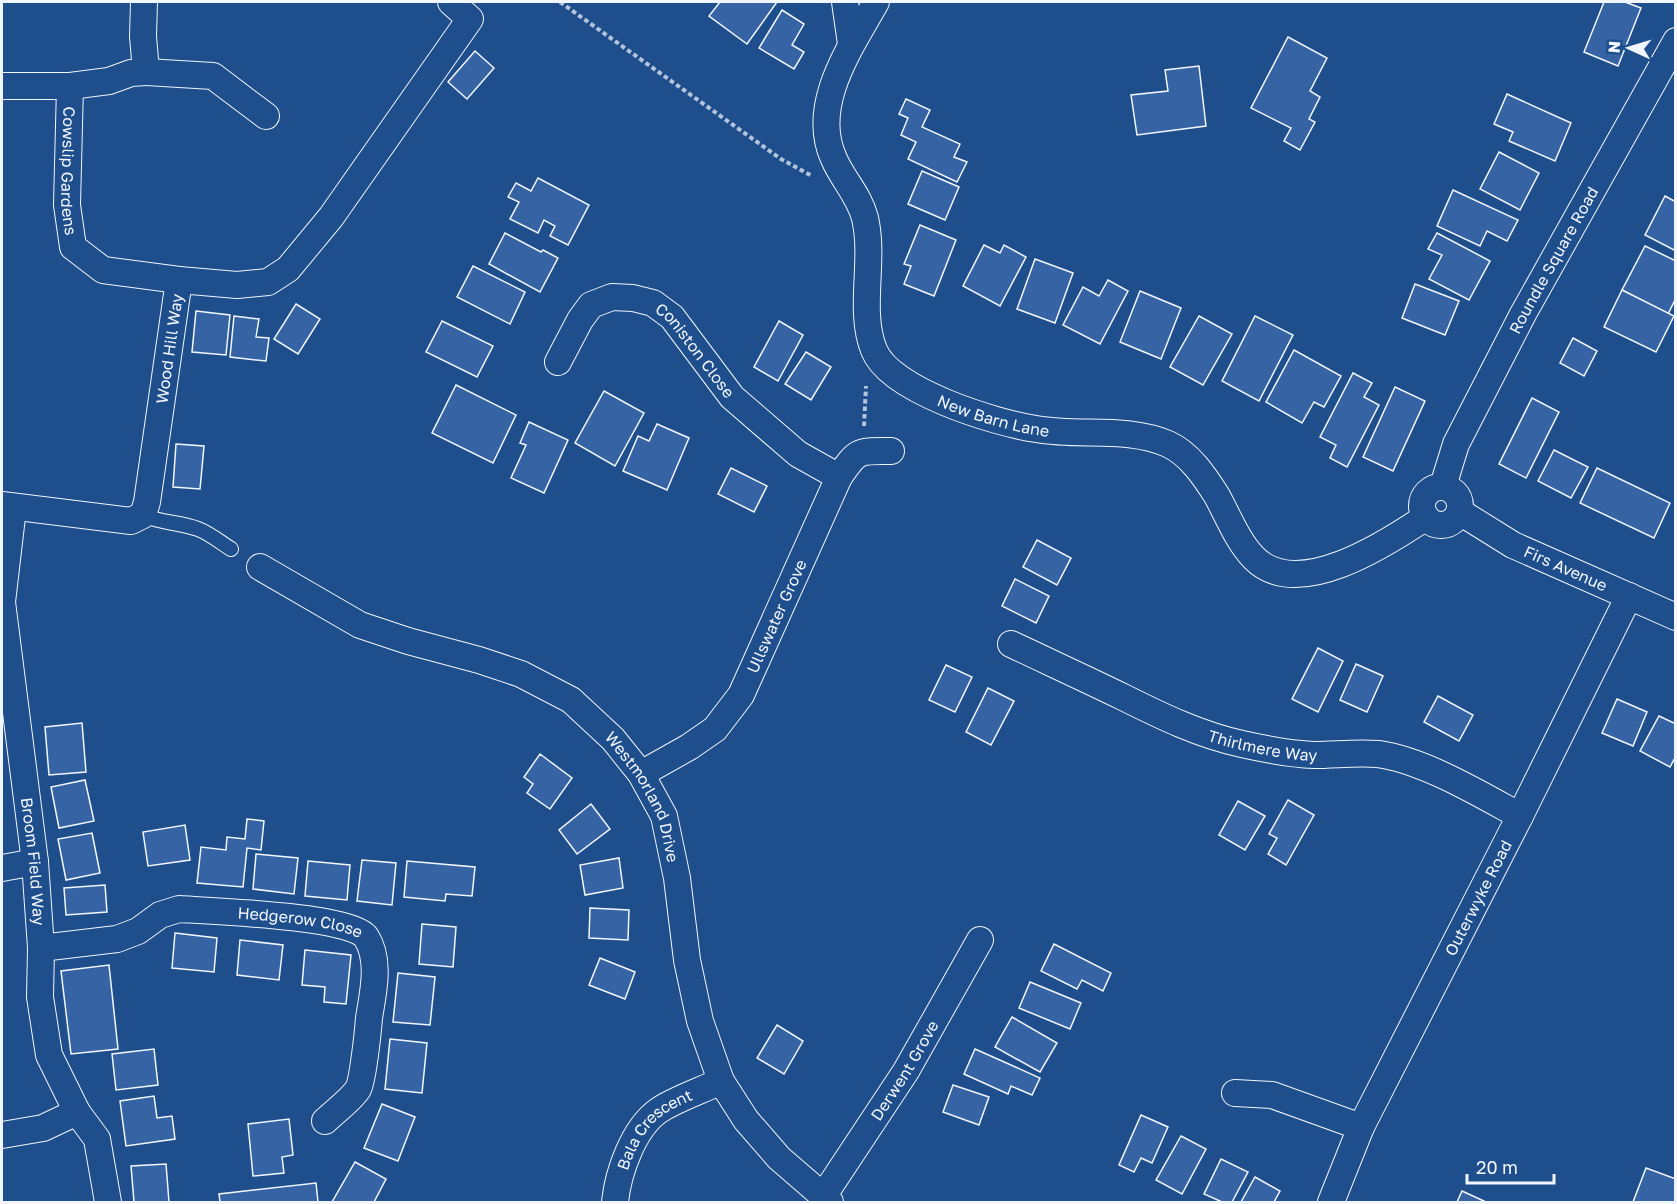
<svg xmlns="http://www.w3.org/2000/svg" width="1677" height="1204" font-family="'Golos Text',sans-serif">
	<rect width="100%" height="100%" fill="#1f4e8c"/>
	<g fill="#3563a3" stroke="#f2f6ff" stroke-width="1.5">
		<polygon points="720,2 777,2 747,44 709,16"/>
		<polygon points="1604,2 1625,2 1641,8 1618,66 1584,52"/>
		<polygon points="782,10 804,24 792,45 804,52 794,69 759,48"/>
		<polygon points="1288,37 1327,58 1310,91 1320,97 1309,119 1315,122 1300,150 1284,141 1291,128 1251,108"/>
		<polygon points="475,51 494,68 467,99 448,82"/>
		<polygon points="1199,66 1206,126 1137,135 1131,95 1168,91 1165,70"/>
		<polygon points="1507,94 1571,123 1555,161 1509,141 1513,132 1494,124"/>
		<polygon points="906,99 930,110 922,127 960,144 954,157 967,162 957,182 908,159 916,142 901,135 908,118 899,114"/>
		<polygon points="1499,152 1539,173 1520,210 1480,189"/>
		<polygon points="922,171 959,187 945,220 908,204"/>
		<polygon points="538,178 589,205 568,245 550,236 555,226 544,220 538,233 510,219 519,202 508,197 516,183 531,191"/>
		<polygon points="1453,190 1518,220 1507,241 1487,231 1480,246 1437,226"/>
		<polygon points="1665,196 1676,202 1676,251 1645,235"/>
		<polygon points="920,225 956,240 934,296 904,284 911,266 904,264"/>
		<polygon points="505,233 541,252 543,250 558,258 540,292 489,264"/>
		<polygon points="1437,233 1490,261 1469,300 1429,279 1442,255 1428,249"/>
		<polygon points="984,245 1000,253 1004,245 1026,257 1000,306 963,286"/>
		<polygon points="1645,246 1676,261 1676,298 1668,314 1622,290"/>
		<polygon points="1035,259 1073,273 1055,323 1017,309"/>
		<polygon points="473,266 525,292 510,324 457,297"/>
		<polygon points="1108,280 1128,291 1100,344 1063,325 1083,287 1099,296"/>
		<polygon points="1415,284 1459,301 1445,335 1402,318"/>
		<polygon points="1622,290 1674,316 1656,352 1604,327"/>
		<polygon points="1140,291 1181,308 1161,359 1120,342"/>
		<polygon points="296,304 320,319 298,354 274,339"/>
		<polygon points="196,311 230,315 226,355 192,352"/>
		<polygon points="234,316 259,319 256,337 269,338 266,361 230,357"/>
		<polygon points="1199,316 1232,334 1203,385 1170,367"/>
		<polygon points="1255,316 1293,335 1259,401 1222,381"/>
		<polygon points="442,321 493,346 477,377 426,352"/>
		<polygon points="779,321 803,335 778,381 754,367"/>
		<polygon points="1573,338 1597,351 1584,376 1560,363"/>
		<polygon points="1294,350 1341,376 1324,407 1314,402 1302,423 1266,402"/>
		<polygon points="806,352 831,367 811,400 785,384"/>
		<polygon points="1353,373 1372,383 1364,397 1379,405 1347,467 1330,458 1336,445 1320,437"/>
		<polygon points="456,385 516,415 493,463 432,433"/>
		<polygon points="1395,387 1425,401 1393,471 1363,457"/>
		<polygon points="604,391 644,413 615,466 575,443"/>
		<polygon points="1532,398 1559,412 1526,478 1499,464"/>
		<polygon points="529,422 568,440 544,493 511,478 526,445 520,443"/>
		<polygon points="657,424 689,438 667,490 623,471 638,436 649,441"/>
		<polygon points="176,444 204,446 200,489 173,487"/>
		<polygon points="1554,450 1588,467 1571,498 1538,481"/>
		<polygon points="731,468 767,486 754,512 718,494"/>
		<polygon points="1597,468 1670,503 1654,538 1580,503"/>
		<polygon points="1037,540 1071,558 1057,585 1023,567"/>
		<polygon points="1015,579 1049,596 1036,623 1002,606"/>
		<polygon points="1318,648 1343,661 1318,712 1292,699"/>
		<polygon points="1356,664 1383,676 1367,712 1340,700"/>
		<polygon points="946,665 972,677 955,712 929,700"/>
		<polygon points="988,688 1014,701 991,745 966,732"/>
		<polygon points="1438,696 1473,715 1459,741 1424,722"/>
		<polygon points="1617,699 1647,712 1633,746 1602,733"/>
		<polygon points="1659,716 1676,724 1676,756 1670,767 1640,751"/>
		<polygon points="82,723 86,772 49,775 45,727"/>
		<polygon points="540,754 572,778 550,809 527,793 533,784 524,777"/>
		<polygon points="85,780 94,821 59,828 51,787"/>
		<polygon points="1288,800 1314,815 1286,865 1268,854 1277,838 1269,834"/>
		<polygon points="1238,801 1265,816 1245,850 1219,835"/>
		<polygon points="591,804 610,829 577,854 559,830"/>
		<polygon points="247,819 264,821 261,850 247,848 243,887 197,883 201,847 226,850 227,837 245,839"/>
		<polygon points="185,825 190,860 148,866 143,832"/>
		<polygon points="92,833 100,873 66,880 58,839"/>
		<polygon points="256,854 298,858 294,894 253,889"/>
		<polygon points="619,858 623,888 585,895 580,865"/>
		<polygon points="362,860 396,863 392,905 357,901"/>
		<polygon points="308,861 350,865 347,900 305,896"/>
		<polygon points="407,861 475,867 472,896 446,894 445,901 404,897"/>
		<polygon points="105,885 107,912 66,915 64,888"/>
		<polygon points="590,908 629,910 628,940 589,938"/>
		<polygon points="422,924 456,927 453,967 419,964"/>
		<polygon points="175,933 217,938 214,972 172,968"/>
		<polygon points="240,940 283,945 279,980 237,975"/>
		<polygon points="1054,944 1111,973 1103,991 1082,980 1077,989 1041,971"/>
		<polygon points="305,950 351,955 346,1004 324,1002 325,987 302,985"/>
		<polygon points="600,958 635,972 625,999 589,985"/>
		<polygon points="109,965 118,1049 71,1054 61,971"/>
		<polygon points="398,973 435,977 430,1025 393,1022"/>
		<polygon points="1030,982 1081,1003 1070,1029 1019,1008"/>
		<polygon points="1012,1017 1057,1043 1040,1072 995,1047"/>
		<polygon points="777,1025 803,1041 784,1074 757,1058"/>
		<polygon points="390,1039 427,1043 422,1093 385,1089"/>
		<polygon points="154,1049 158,1085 116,1090 112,1054"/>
		<polygon points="975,1049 1040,1078 1032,1095 1011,1086 1008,1094 964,1074"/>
		<polygon points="953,1085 989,1097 979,1125 943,1112"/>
		<polygon points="154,1096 157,1118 172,1116 175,1139 126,1146 120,1101"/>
		<polygon points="382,1104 415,1117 398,1161 364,1148"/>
		<polygon points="1141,1115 1168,1127 1152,1163 1141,1158 1134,1172 1119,1165"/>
		<polygon points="289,1119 293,1155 282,1157 284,1173 253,1176 248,1124"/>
		<polygon points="1181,1136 1206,1149 1182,1194 1156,1180"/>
		<polygon points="1221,1159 1248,1172 1232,1202 1222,1202 1204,1194"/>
		<polygon points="355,1162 386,1179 374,1202 332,1202"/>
		<polygon points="166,1164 169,1202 134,1202 131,1166"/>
		<polygon points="1646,1168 1676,1179 1676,1202 1633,1202"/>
		<polygon points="1255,1177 1280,1191 1274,1202 1241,1202"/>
		<polygon points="316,1183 318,1202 220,1202 219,1194"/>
		<polygon points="1462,1191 1486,1202 1457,1202"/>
	</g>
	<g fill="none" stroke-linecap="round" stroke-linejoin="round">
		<g stroke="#f2f6ff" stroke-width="16">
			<path id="lane" d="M143,515C160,523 179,522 198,529C209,533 220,542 231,549"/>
		</g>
		<g stroke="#f2f6ff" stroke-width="28">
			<g id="street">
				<polyline points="845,2 851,44"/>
				<path id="s1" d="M876,2C851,47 809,105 834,159C843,180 859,195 865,218C875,261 858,311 874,350C890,391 996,423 1036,429C1080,437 1127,426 1168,444C1190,454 1205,477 1217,496C1228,516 1238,542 1254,558C1297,602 1386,544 1426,517"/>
				<polyline points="146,72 213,76 266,116"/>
				<path id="s2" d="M2,86H70L67,205L73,247L103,270L179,280"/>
				<polyline points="70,86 109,81 131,73 146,72 143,36 144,2"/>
				<path id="s3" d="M558,362L580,320L591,305L612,297L633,298L653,303L672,317L732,397L798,454L839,477"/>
				<path id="s4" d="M1443,486L1456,444L1523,314L1676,41"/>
				<circle cx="1441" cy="506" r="19"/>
				<path id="s5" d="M2,505L131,521L143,515L147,502L179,280L237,285L268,282L288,269L331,217L470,19L451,2"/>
				<path id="s6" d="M13,508L2,602L35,862L41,948L40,997L49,1055L77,1112L97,1139L108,1202"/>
				<path id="s7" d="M1460,512L1513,545L1676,617"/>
				<path id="s8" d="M260,567L360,625L408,641L479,660L521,674L571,700L613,739L641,774L664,816L677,878L687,960L700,1021L721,1081L746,1120L779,1158L830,1202"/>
				<path id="s9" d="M1011,644C1049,662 1086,679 1123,697C1161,716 1200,735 1242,744C1264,749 1291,754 1314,755C1335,755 1356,752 1378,754C1423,760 1480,794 1520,816"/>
				<path id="s10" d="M641,774L689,747L715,729L741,695L839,477C858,449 858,451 891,451"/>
				<polyline points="2,868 35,862"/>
				<path id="s11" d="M41,948L117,939L138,931L160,915L179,909C209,911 352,916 366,937C381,960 373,993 369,1018C368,1031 363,1080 358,1089C351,1100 334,1112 325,1121"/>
				<polyline points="1235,1093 1272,1095 1361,1127"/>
				<polyline points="2,1135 43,1128 77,1112"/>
				<path id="s12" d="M822,1198L906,1071L980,940"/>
				<path id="s13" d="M615,1202C618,1173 633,1129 658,1111C673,1100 703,1090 721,1081"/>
				<path id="s14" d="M1331,1202L1361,1127L1520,816L1629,596"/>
			</g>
		</g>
		<g stroke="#b3c4dc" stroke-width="4" stroke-dasharray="4.5 3" stroke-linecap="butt">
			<polyline points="560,2 781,159 812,176"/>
			<polyline points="864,426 866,386"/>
		</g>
		<use href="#lane" stroke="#1f4e8c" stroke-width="14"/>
		<use href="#street" stroke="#1f4e8c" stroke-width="26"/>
	</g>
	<g text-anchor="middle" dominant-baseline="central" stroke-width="4.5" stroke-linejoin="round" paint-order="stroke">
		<g font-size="16" fill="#f2f6ff" stroke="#1f4e8c">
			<text stroke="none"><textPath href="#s2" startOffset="153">Cowslip Gardens</textPath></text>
			<text stroke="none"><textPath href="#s4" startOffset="252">Roundle Square Road</textPath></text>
			<text stroke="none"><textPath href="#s5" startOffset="312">Wood Hill Way</textPath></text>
			<text stroke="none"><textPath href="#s3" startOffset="194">Coniston Close</textPath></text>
			<text stroke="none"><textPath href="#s1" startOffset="510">New Barn Lane</textPath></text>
			<text stroke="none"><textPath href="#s7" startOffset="120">Firs Avenue</textPath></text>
			<text stroke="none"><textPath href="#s10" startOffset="216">Ullswater Grove</textPath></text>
			<text stroke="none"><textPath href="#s9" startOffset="273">Thirlmere Way</textPath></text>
			<text stroke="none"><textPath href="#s8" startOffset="464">Westmorland Drive</textPath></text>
			<text stroke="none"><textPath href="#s6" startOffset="356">Broom Field Way</textPath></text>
			<text stroke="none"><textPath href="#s14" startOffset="338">Outerwyke Road</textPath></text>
			<text stroke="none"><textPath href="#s11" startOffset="268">Hedgerow Close</textPath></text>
			<text stroke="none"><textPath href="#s12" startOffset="152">Derwent Grove</textPath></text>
			<text stroke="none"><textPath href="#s13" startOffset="87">Bala Crescent</textPath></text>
		</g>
	</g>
	<rect width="1677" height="1204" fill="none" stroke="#f2f6ff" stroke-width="6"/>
	<g transform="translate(1629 48) rotate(274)" stroke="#1f4e8c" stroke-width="4.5" paint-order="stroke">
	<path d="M0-4.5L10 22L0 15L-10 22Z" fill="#f2f6ff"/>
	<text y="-9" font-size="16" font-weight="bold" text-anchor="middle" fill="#f2f6ff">N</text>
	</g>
	<path d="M1467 1174v9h87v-9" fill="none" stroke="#f2f6ff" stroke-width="3"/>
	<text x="1476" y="1174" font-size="18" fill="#f2f6ff" stroke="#1f4e8c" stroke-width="4.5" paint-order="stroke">20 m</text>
</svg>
